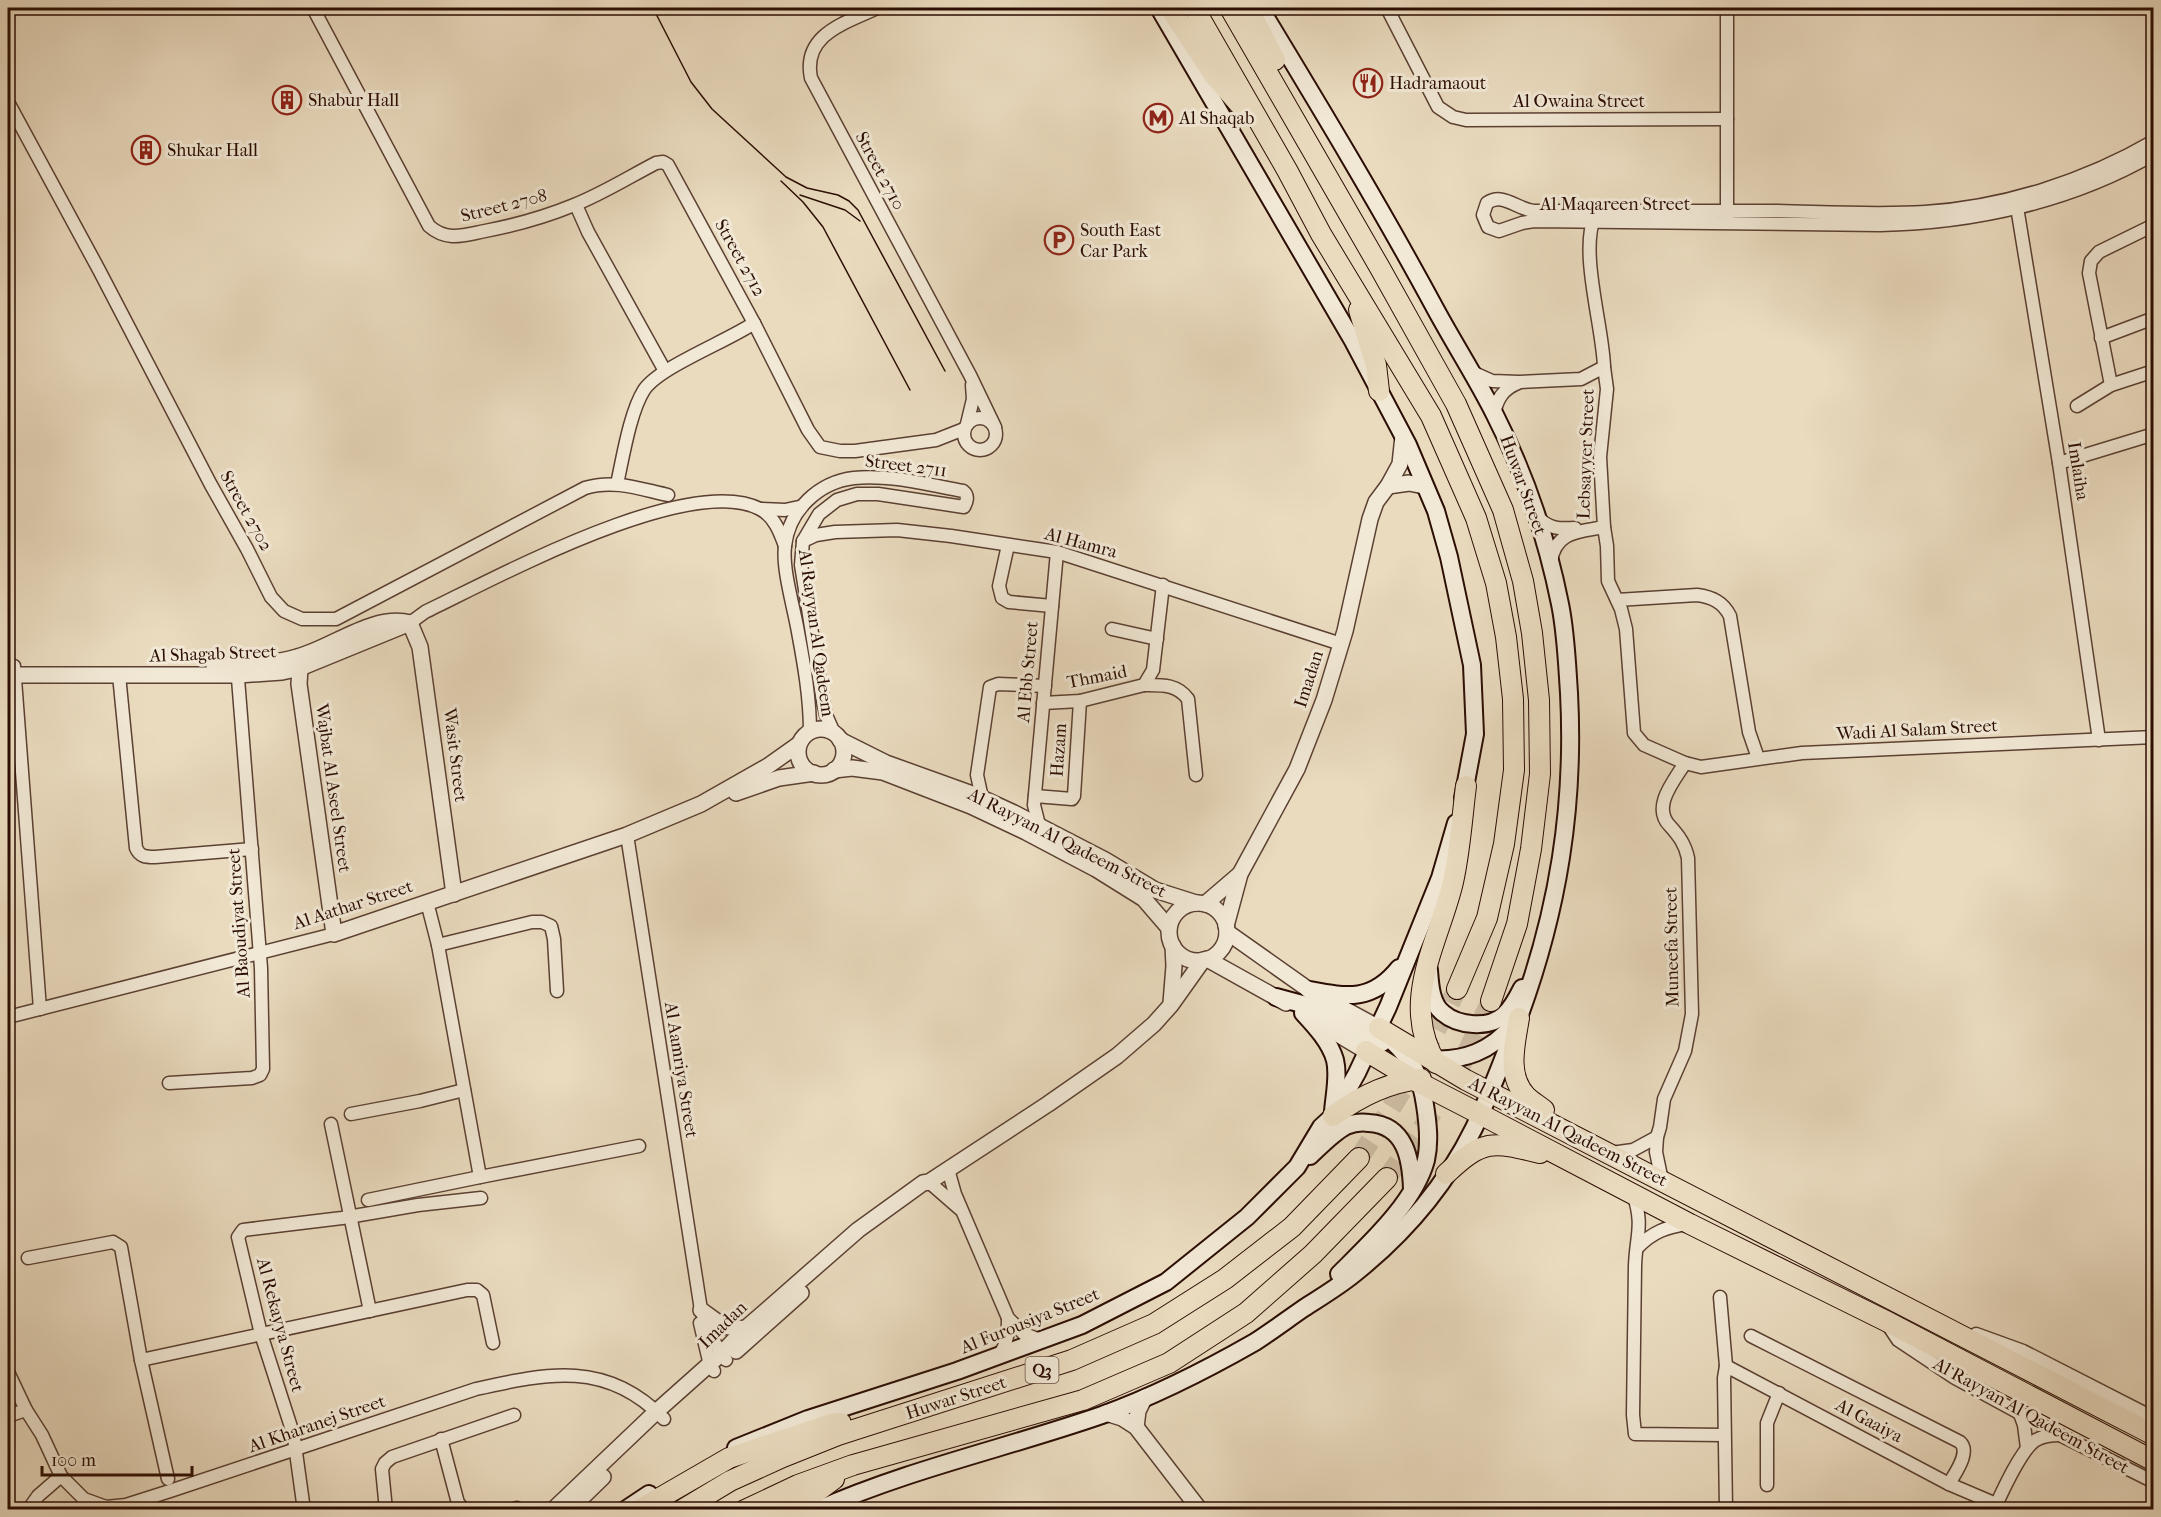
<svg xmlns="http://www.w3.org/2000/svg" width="2161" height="1517" font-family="'IM FELL French Canon',serif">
	<rect width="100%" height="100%" fill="#eadbbf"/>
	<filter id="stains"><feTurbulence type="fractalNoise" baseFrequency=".00333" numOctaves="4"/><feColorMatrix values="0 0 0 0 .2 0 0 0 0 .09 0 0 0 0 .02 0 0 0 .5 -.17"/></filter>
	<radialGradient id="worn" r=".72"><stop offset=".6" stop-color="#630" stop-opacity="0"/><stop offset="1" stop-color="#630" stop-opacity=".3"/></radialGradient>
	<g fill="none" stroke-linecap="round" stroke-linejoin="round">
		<g stroke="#cdbca3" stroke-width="20" stroke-dasharray="20 10" stroke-linecap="butt">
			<path d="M1359,1158C1396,1103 1428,1048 1457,989"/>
			<polyline points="1387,1178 1424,1126 1462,1063 1491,1001"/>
		</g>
		<g stroke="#5b4032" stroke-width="15">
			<g id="minor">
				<path d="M313,8L429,226C447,242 464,235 485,231C516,225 545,217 574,205C602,194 629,177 656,163L663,162L668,165L754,323C728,341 659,367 644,390C630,412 623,457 617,484"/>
				<path d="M877,8C846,23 802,34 811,78L970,375L995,427"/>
				<polyline points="1387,8 1438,107 1453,117 1466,120 1727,119"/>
				<polyline points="1727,8 1727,219"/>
				<path d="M8,102L99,270L211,485L247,549L271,597L284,611L302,619H336L585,488C614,479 640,489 668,495"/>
				<path d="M2154,141C2085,181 2004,207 1925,212C1875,215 1825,212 1775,211C1694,211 1614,211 1534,211C1516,209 1503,192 1487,203L1483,215L1488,227L1499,231L1522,223L1534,221L1880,225C1974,223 2071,202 2154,154"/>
				<polyline points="2016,201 2059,463 2099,740"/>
				<polyline points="576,205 588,232 665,371"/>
				<polyline points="754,323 808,430 820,447 840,451 855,451 936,440 964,429"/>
				<polyline points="2101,338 2154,318"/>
				<path d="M1472,372L1492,381L1519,382L1581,379L1604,367C1603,327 1579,251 1595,216"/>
				<polyline points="2111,385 2089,273 2091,261 2099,252 2154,225"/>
				<polyline points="2077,406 2111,385 2154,371"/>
				<path d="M1494,414C1497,399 1503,389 1518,383"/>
				<circle cx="980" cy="434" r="16"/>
				<polyline points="967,424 973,399 972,385"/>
				<polyline points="2059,463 2154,434"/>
				<polyline points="761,509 785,510 799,507"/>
				<path d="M1537,516C1548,529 1559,529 1575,528"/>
				<polyline points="1604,527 1607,546 1608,581 1621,609 1626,629 1634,733 1644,745 1685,763 1701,767 1802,753 2154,737"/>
				<polyline points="803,541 816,535 835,532 897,530 951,536 1057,552 1341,644"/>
				<polyline points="1008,545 999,586 1002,598 1009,602 1052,606"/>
				<path d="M1551,561C1556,531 1579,532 1604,527L1600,457L1607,389L1604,367"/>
				<path d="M1617,600L1697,595C1712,597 1723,602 1730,616L1749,732L1758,758"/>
				<path d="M410,623L425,612C494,579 689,472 760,509C774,516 780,532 785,546"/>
				<polyline points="1112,629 1157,639"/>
				<polyline points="14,666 40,1009"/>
				<path d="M119,675L136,848C140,857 146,857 155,857L252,849"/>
				<path d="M1144,685C1162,685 1177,684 1188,699L1196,775"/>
				<polyline points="1043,703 1080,701 1144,685 1153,670 1163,585"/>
				<path d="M810,732C810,698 804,664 798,632C794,608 782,569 785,546C789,510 819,482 854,478C888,474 930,485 963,491C969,495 967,502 964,507L878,494H857L837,500L819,514L803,541L801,565L822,695L826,715L834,733"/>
				<polyline points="1035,796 1072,799 1074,796 1080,701"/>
				<polyline points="982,798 977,775 990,687 998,684 1045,686"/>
				<polyline points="1039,825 1034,805 1057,552"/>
				<polyline points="627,835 701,1310 713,1340 726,1360"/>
				<polyline points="427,902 438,945 480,1177 639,1146"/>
				<polyline points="438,945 532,922 542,922 551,926 554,939 557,991"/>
				<polyline points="8,1017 334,934"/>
				<polyline points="169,1083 252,1078 260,1075 263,1069 261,968 237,666"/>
				<polyline points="351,1114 420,1101 464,1090"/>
				<polyline points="331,1124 370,1311"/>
				<polyline points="1611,1153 1633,1150 1657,1137"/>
				<polyline points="948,1169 955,1194 1008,1318 1024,1334 1043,1341"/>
				<path d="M1662,1181L1656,1152L1657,1137L1660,1127L1664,1099L1685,1051L1692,1014L1688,858C1685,844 1679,836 1670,826C1651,807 1674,781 1685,763"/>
				<polyline points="929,1182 960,1209"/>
				<path d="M1633,1193C1644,1226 1636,1235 1635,1266C1634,1316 1634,1366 1633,1415L1635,1434L1724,1435"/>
				<polyline points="368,1200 480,1177"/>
				<path d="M1638,1247C1653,1232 1666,1227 1687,1224"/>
				<polyline points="28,1258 113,1242 121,1247 141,1360 168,1479"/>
				<polyline points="1720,1297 1726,1366 1724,1378 1726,1510"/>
				<polyline points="700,1323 710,1365 714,1371"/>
				<polyline points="1888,1325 1898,1340 1955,1378 2060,1435 2154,1482"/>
				<polyline points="1976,1334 2023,1351 2154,1418"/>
				<path d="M1751,1336L1960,1442C1971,1452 1955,1473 1949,1484"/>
				<path d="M998,1356C1008,1344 1008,1333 1008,1318"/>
				<polyline points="141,1360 467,1290 477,1290 483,1295 493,1343"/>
				<polyline points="1726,1366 1949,1484 1996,1504"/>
				<path d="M8,1372L26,1410L42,1435L61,1476L84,1499L106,1507L126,1505L170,1491L476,1389C548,1373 607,1360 664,1419"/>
				<polyline points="2020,1414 2024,1425 2027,1448"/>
				<polyline points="8,1416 26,1410"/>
				<polyline points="291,1427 261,1334 238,1237 243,1230 342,1218 418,1205 481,1198"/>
				<polyline points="294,1438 304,1510"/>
				<polyline points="441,1439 458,1503 465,1510"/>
				<polyline points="1767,1485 1767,1423 1779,1393"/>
				<polyline points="28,1510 38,1496 61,1476"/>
				<polyline points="386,1510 382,1469 385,1463 392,1457 514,1415"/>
				<polyline points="510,1510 517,1508"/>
				<path d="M1994,1510C2001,1494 2022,1448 2036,1440C2043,1436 2052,1435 2060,1435"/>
			</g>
		</g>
		<g stroke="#5b4032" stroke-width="18">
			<g id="tertiary">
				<polyline points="1388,486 1409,483 1424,486"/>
				<polyline points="410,623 420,647 454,894"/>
				<path d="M214,666C241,664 271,665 297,657C332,648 374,613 410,623"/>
				<polyline points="300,668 299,684 334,934 627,835 701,804 768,766 799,744"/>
				<polyline points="8,675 238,675 282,672 300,668 410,623"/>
				<circle cx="821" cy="752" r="23"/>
				<polyline points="840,740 886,763 975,795 1014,813 1105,860 1155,890 1196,903"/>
				<polyline points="834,770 852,768 883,772 971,806 1026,832 1096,869 1144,899 1169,928"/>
				<polyline points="736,793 779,778 814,773"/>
				<circle cx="1198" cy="932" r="29"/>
				<polyline points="1205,904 1240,874"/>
				<polyline points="1226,926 1240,874 1297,769 1324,700 1345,631 1370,519 1376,502 1388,486 1400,464 1403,436"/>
				<polyline points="1227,932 1309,990 1379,1028"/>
				<polyline points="1207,959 1286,1003"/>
				<polyline points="1171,1003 1174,966 1173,946"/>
				<polyline points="1309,1017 1366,1051"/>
				<polyline points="701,1310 723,1326 745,1329"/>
				<polyline points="736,1351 801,1293"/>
				<polyline points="1106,1413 1122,1418 1136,1427 1200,1510"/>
				<polyline points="1136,1427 1138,1411 1145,1397"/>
				<polyline points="553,1510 657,1411 721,1354 745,1329 858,1230 923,1183 929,1182 1048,1104 1117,1056 1154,1024 1171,1005 1203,960"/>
				<polyline points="569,1510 603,1477"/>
			</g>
		</g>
		<g stroke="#2b0d03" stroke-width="20">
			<g id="secondary">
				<polyline points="1159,8 1353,341 1408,445 1436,511 1449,557 1472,665 1475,734 1463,798"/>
				<path d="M1429,970C1430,984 1431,1004 1443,1013C1458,1026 1489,1029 1504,1015C1511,1009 1518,996 1522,988"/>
				<path d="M1309,990C1347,997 1372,1002 1399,968"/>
				<polyline points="1276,997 1313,1007 1382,1043"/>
				<path d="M1303,1013C1315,1026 1330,1042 1335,1060C1339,1076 1334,1096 1333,1112"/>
				<path d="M1428,1059C1464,1062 1491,1051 1514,1024"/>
				<path d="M1310,1156C1321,1146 1333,1133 1346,1126C1353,1123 1362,1122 1369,1123C1406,1125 1411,1160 1412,1189"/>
				<path d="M1339,1274C1369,1244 1415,1202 1426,1160C1430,1142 1428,1124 1425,1105C1421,1077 1413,1061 1392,1041"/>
				<polyline points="736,1448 808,1419 957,1371 1082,1325 1166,1282 1247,1217 1297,1167 1321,1127 1333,1116 1357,1073 1388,1007 1440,878 1456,823"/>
				<polyline points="625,1510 649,1494"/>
				<path d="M817,1510C909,1469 1007,1448 1102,1415C1155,1396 1206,1370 1255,1342C1272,1331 1288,1319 1304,1308C1321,1297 1338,1287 1354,1274C1403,1235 1446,1185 1474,1128C1491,1092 1505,1055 1519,1017C1558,911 1575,807 1569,693C1567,664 1566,633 1560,604C1547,539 1525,474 1495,415C1477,379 1455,345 1436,310C1381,208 1320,107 1260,8"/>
			</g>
		</g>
		<g stroke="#2b0d03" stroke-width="22">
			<g id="trunk">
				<polyline points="1170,8 1214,75 1240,105"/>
				<polyline points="1194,8 1287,170 1321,234 1431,416 1476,518 1496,583 1506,637 1513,699 1514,770 1504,844 1487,918 1457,989"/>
				<polyline points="1230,8 1380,268 1456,404 1503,510 1523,581 1532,633 1539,700 1540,774 1531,849 1517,924 1491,1001"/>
				<polyline points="1248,8 1275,60"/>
				<polyline points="1359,310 1376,365 1379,391"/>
				<path d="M1519,1018C1515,1043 1506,1075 1526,1096C1531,1101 1538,1105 1544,1110"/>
				<polyline points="1379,1028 1466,1080 2154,1435"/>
				<polyline points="1366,1051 1414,1080 1480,1114 1690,1224 1886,1321 2154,1461"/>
				<path d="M1436,1063C1399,1002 1439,942 1453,882C1460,851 1462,818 1466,786"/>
				<path d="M1333,1116C1359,1097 1389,1082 1421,1079"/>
				<path d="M1446,1174C1483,1139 1492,1141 1540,1153"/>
				<polyline points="639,1510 729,1458 831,1424 841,1423"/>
				<polyline points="682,1510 730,1481 783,1457 838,1435 1072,1360 1154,1324 1225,1279 1292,1227 1359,1158"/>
				<polyline points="745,1510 798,1485 853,1465 1083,1400 1169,1363 1246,1313 1313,1254 1387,1178"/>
				<polyline points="787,1510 811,1496 834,1479"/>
			</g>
		</g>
		<use href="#minor" stroke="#f1e8d5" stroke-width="12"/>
		<use href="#tertiary" stroke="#f1e8d5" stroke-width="15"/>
		<use href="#secondary" stroke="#f1e8d5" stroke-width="16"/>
		<use href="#trunk" stroke="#eadbbf" stroke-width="20"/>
		<g stroke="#2b0d03" stroke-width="1.5">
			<polyline points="653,8 691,82 712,109 786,177 807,188 838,195 849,201 858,210 945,371"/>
			<polyline points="781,181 803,202 823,227 910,390"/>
			<polyline points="800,195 845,210 860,221"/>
		</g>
	</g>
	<defs>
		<g id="restaurant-ring" transform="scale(1.5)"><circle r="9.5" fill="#f1e8d5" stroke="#8f2418" stroke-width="1.5"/><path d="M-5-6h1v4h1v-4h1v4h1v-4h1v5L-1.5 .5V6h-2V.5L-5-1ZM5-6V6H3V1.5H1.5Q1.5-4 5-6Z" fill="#8f2418"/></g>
		<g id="building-ring" transform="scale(1.5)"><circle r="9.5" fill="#f1e8d5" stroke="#8f2418" stroke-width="1.5"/><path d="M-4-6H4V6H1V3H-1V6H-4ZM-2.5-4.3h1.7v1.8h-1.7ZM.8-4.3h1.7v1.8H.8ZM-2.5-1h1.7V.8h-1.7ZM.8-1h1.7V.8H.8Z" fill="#8f2418"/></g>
		<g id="metro-ring" transform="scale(1.5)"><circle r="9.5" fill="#f1e8d5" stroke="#8f2418" stroke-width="1.5"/><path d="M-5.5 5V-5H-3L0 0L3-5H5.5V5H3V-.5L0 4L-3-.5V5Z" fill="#8f2418"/></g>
		<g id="parking-ring" transform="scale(1.5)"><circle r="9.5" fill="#f1e8d5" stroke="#8f2418" stroke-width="1.5"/><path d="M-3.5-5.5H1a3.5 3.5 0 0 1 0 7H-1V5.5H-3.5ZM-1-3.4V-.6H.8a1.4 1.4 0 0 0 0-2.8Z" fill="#8f2418"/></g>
	</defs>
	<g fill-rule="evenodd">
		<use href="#restaurant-ring" x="1368" y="83"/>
		<use href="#building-ring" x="287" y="100"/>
		<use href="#metro-ring" x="1158" y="118"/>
		<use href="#building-ring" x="146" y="150"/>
		<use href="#parking-ring" x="1059" y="240"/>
	</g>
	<g text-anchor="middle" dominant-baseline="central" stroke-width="6" stroke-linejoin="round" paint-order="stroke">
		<rect fill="#f1e8d5" stroke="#664f42" stroke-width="1.5" x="1025.5" y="1357" width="33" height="26" rx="4.5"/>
		<g font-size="16" font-weight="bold" fill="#2b0d03">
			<text x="1042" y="1370">Q3</text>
		</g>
		<g font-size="18" fill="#2b0d03" stroke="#f1e8d5" text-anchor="start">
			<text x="1389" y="83">Hadramaout</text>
			<text x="308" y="100">Shabur Hall</text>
			<text x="1179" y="118">Al Shaqab</text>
			<text x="167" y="150">Shukar Hall</text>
			<text x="1080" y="230">South East<tspan x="1080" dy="21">Car Park</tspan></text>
		</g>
		<g font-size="18" fill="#2b0d03" stroke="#f1e8d5">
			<text x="1579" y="101">Al Owaina Street</text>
			<text transform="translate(880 171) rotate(62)">Street 2710</text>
			<text x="1615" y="204">Al Maqareen Street</text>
			<text transform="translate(504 206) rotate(-14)">Street 2708</text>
			<text transform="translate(740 258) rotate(61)">Street 2712</text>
			<text transform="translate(1586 454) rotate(-88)">Lebsayyer Street</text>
			<text transform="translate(906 466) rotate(7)">Street 2711</text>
			<text transform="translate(2078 471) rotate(81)">Imlaiha</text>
			<text transform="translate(1523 485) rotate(70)">Huwar Street</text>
			<text transform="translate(246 511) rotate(61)">Street 2702</text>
			<text transform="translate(1081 543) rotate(15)">Al Hamra</text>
			<text transform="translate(816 633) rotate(82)">Al Rayyan Al Qadeem</text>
			<text transform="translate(213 654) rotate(-2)">Al Shagab Street</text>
			<text transform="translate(1028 672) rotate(-85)">Al Ebb Street</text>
			<text transform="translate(1097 677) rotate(-11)">Thmaid</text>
			<text transform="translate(1309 679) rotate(-72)">Imadan</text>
			<text transform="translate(1917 730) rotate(-3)">Wadi Al Salam Street</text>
			<text transform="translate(1059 750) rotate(-86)">Hazam</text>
			<text transform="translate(455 755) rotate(83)">Wasit Street</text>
			<text transform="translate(333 788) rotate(82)">Wajbat Al Aseel Street</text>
			<text transform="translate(1067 843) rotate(27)">Al Rayyan Al Qadeem Street</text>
			<text transform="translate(353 905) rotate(-18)">Al Aathar Street</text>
			<text transform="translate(239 923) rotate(-94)">Al Baoudiyat Street</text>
			<text transform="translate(1672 947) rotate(-91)">Muneefa Street</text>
			<text transform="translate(681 1070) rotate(81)">Al Aamriya Street</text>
			<text transform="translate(1568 1132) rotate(27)">Al Rayyan Al Qadeem Street</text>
			<text transform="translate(1030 1321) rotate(-22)">Al Furousiya Street</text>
			<text transform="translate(280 1325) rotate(75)">Al Rekayya Street</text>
			<text transform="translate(723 1325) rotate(-44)">Imadan</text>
			<text transform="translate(956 1398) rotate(-18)">Huwar Street</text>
			<text transform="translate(2031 1416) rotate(29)">Al Rayyan Al Qadeem Street</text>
			<text transform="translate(1869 1421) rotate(28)">Al Gaaiya</text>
			<text transform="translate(317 1424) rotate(-19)">Al Kharanej Street</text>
		</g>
	</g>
	<rect width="2161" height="1517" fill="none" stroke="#eadbbf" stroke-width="30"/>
	<rect x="9" y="9" width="2143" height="1499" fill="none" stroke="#2b0d03" stroke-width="3"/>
	<rect x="15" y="15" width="2131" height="1487" fill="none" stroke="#2b0d03" stroke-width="1.5"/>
	<path d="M42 1466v9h150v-9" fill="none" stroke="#2b0d03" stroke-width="3"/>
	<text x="51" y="1466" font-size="18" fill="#2b0d03" stroke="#f1e8d5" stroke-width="4.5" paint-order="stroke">100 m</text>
	<rect width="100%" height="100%" filter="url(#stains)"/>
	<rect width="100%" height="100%" fill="url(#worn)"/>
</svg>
